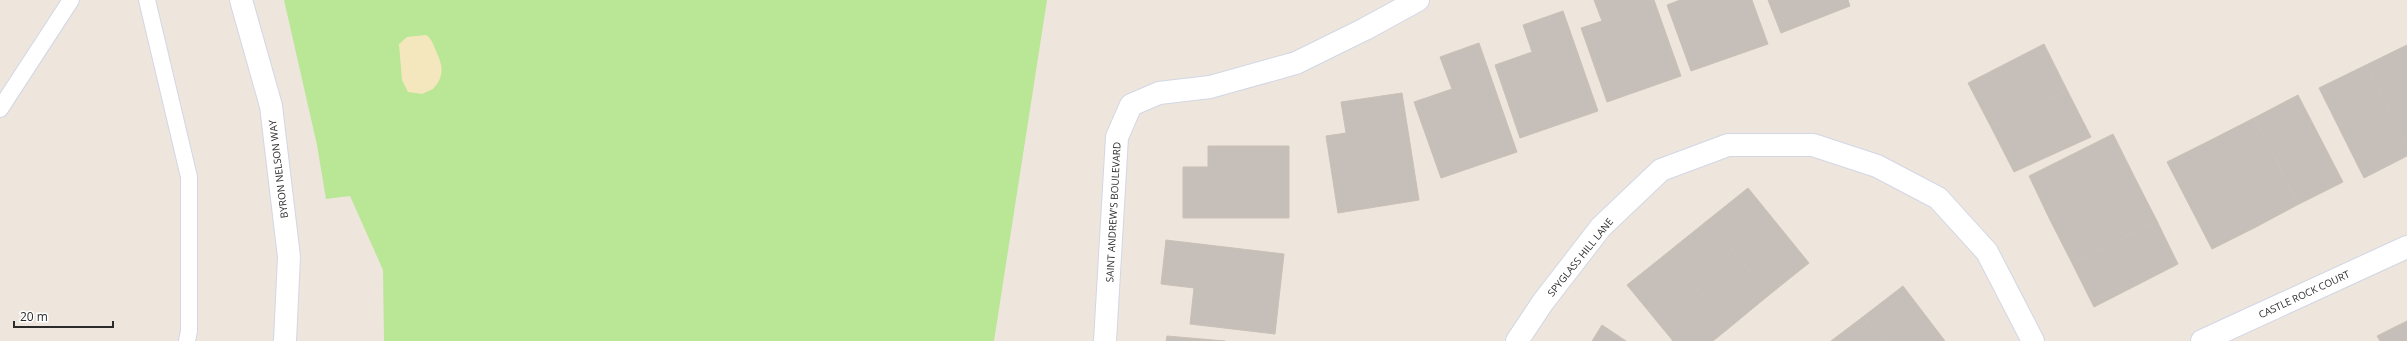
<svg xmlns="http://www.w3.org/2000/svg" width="2407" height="341" font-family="'Open Sans',sans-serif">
	<rect width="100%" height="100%" fill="#eee5dd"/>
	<polygon fill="#b9e796" points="284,0 1047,0 994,341 384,341 383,270 350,196 326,199 317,145"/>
	<path fill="#f4e7be" d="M426,35C432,39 433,44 436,51C443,66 445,76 433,89L422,94L408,92L402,80L399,44L407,37Z"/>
	<g fill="#c6bfb9" stroke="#c9c1b6">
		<polygon points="1594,0 1654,0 1681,76 1607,102 1581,28 1602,21"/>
		<polygon points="1680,0 1752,0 1768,44 1691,71 1667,5"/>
		<polygon points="1768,0 1848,0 1850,6 1781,33"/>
		<polygon points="1563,11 1598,111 1520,138 1495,65 1532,52 1523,25"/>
		<polygon points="1479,43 1517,152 1441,178 1414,102 1452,89 1440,57"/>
		<polygon points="2044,44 2067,90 1991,127 1968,83"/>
		<polygon points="2407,45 2407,148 2366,65"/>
		<polygon points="2366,65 2407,148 2407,156 2364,178 2319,88"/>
		<polygon points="2067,90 2091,137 2014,172 1991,127"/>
		<polygon points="1402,93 1419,200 1338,213 1326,136 1346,133 1341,102"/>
		<polygon points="2298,95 2343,182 2299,204 2254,118"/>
		<polygon points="2254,118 2299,204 2256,227 2211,140"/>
		<polygon points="2113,134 2135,178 2050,220 2029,176"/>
		<polygon points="2211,140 2256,227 2212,249 2167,162"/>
		<polygon points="1208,146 1289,146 1289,218 1183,218 1183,167 1208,167"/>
		<polygon points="2135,178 2157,221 2072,263 2050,220"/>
		<polygon points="1748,188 1809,263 1769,295 1708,220"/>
		<polygon points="1708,220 1769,295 1729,328 1667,253"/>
		<polygon points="2157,221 2178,264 2094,307 2072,263"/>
		<polygon points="1166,240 1284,254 1275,334 1190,324 1194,288 1161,284"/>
		<polygon points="1667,253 1729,328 1713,341 1673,341 1627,285"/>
		<polygon points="1903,286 1945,341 1883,341 1864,316"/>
		<polygon points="1864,316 1883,341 1831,341"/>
		<polygon points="2407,321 2407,341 2380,341 2377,336"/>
		<polygon points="1602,325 1626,341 1592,341"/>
		<polygon points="1167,336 1225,341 1166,341"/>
	</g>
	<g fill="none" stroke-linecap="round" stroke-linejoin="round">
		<g stroke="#d2d7e5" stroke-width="18">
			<g id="lane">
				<polyline points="147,0 189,177 189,331 187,341"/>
				<polyline points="0,109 71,0"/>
			</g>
		</g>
		<g stroke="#d2d7e5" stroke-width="24">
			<g id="street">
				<polyline points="241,0 271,106 289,257 285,341"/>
				<polyline points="1105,341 1117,137 1131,105 1159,93 1210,87 1296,63 1365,29 1418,0"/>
				<polyline points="1517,341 1543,302 1601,227 1661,170 1728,145 1813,145 1877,166 1938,198 1987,252 2033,341"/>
				<polyline points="2202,341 2407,247"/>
			</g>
		</g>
		<use href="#lane" stroke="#fff" stroke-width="16"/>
		<use href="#street" stroke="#fff" stroke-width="22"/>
	</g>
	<g text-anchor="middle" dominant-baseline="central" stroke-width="3.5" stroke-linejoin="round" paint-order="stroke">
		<g font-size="10" fill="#2b2b2b" stroke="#fff">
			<text transform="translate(278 169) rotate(-97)">BYRON NELSON WAY</text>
			<text transform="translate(1113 212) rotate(-87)">SAINT ANDREW'S BOULEVARD</text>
			<text transform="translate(1580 257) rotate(-51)">SPYGLASS HILL LANE</text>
			<text transform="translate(2304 294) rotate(-25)">CASTLE ROCK COURT</text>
		</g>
	</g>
	<path d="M14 321v6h99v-6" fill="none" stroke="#2b2b2b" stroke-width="2"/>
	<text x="20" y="321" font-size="12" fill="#2b2b2b" stroke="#ffffff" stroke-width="3" paint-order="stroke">20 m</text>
</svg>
